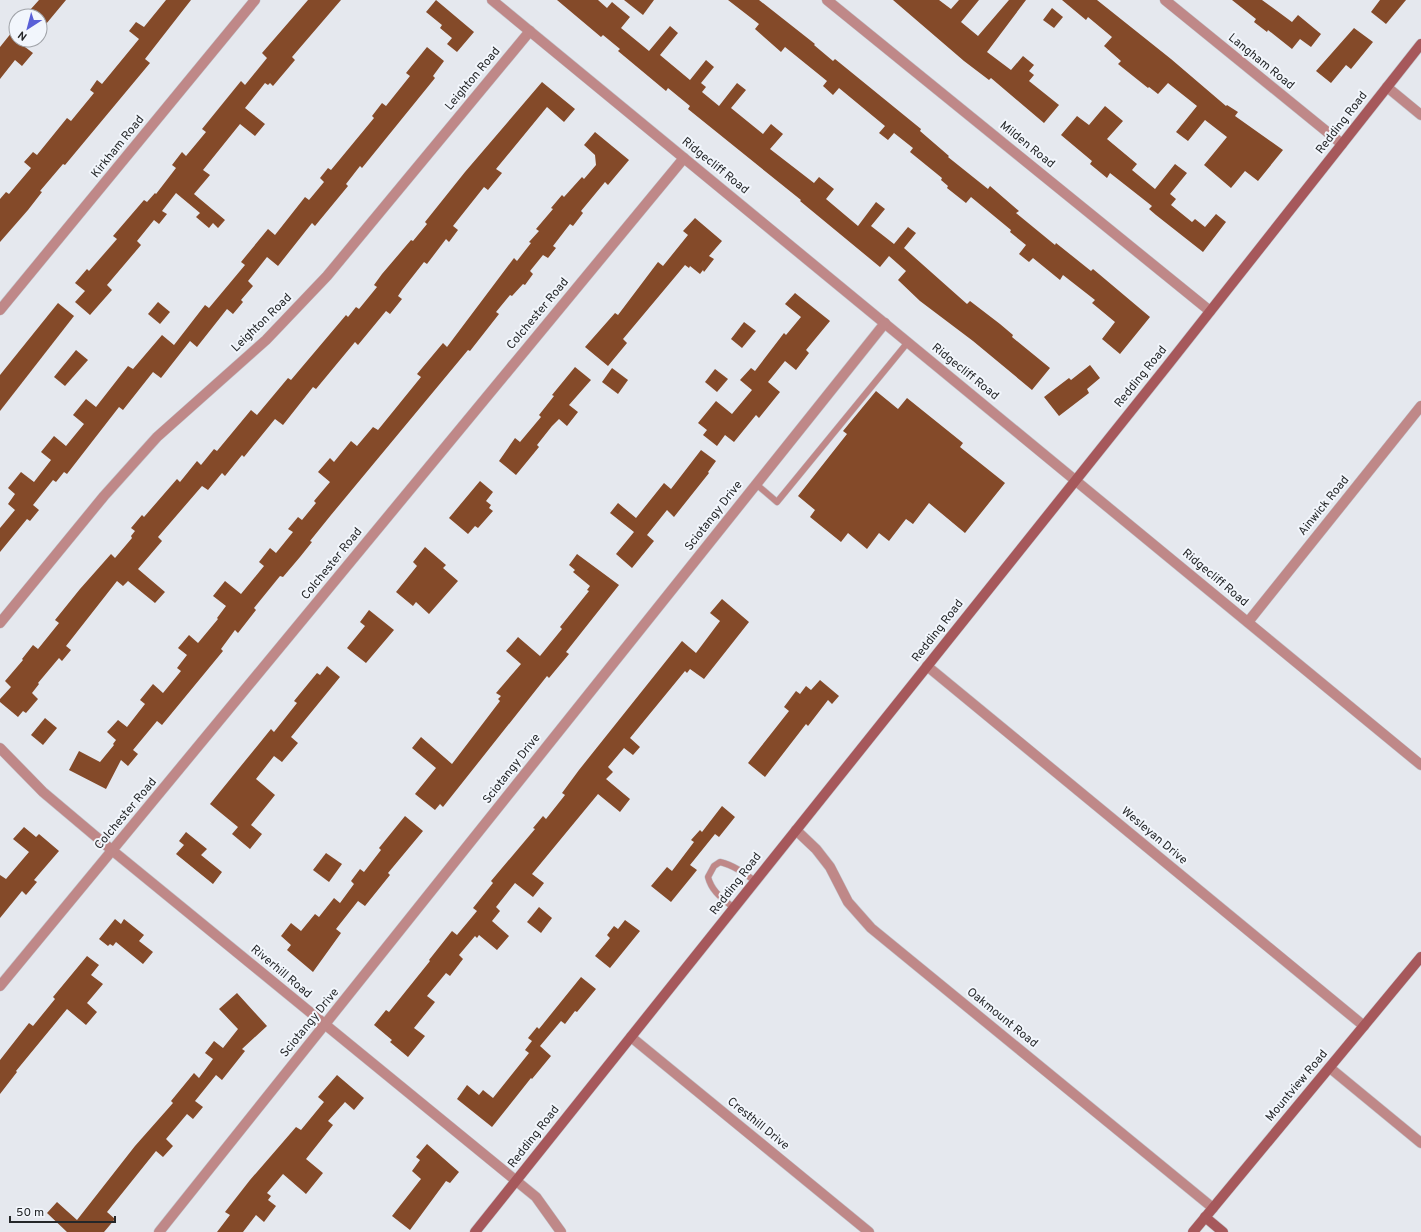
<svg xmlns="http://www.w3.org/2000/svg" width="1421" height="1232" font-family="Overpass,sans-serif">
	<rect width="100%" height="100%" fill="#e5e8ee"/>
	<g fill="#844a29">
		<polygon points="39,0 66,0 46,24 40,19 40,16 37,16 30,10"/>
		<polygon points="166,0 191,0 145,59 150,63 65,165 63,164 40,191 42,192 28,210 0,242 0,199 6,192 9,194 31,168 24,162 33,152 37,155 67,118 71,121 94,93 90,90 97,80 102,84 139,39 129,31 136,22 144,27"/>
		<polygon points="308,0 341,0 292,57 295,60 273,86 270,83 268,85 265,83 245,108 265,124 255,136 240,124 203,170 210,175 194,194 225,220 218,228 213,223 209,228 196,217 200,213 176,193 162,211 167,214 159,224 154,220 137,241 141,245 107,285 112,290 90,315 75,302 85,291 75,283 87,269 89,271 117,239 113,236 144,200 147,202 155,193 156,194 176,168 172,165 182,152 186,156 206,132 202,129 241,81 245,85 267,58 262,53"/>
		<polygon points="436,0 474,32 457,52 447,44 452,38 440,28 442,25 426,12"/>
		<polygon points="557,0 598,0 607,8 612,2 630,17 621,28 649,51 670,26 678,33 660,55 690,80 706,60 714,67 701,83 706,87 702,92 719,106 737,83 746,90 731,108 763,134 771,124 783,134 770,149 814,183 819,177 834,189 826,199 858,226 876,202 885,209 871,226 894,244 908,227 916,233 904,248 967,304 970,301 1000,324 1013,335 1012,337 1050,368 1032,390 973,341 920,301 898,280 906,271 889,256 880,267 800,201 801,200 786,188 688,109 690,106 668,88 666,91 618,51 620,49 603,35 601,37"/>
		<polygon points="624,0 654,0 643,15"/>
		<polygon points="728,0 759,0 815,44 814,45 833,61 835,59 921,129 920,131 949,156 948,157 988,189 990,186 1019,211 1016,213 1055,245 1056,243 1091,271 1093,269 1150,317 1120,354 1102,339 1115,322 1092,303 1095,300 1063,275 1060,280 1033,258 1029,262 1019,254 1026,245 1010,232 1011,230 971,197 966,203 947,188 948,186 941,180 942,178 910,152 913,148 894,133 888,140 879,133 885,126 839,88 833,95 823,86 827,81 785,47 781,52 755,29 759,24"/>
		<polygon points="893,0 939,0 951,9 959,0 979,0 961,22 978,36 1009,0 1026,0 987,52 1011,70 1023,56 1034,65 1029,71 1034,75 1029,81 1059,105 1044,123 991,78 989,80 964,61"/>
		<polygon points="1062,0 1097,0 1171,59 1226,106 1227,105 1238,112 1235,116 1283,150 1258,181 1245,171 1231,188 1204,165 1227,137 1205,120 1188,141 1176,132 1197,106 1168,83 1158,94 1149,87 1148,88 1118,64 1121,61 1104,46 1112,37 1088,17 1086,20"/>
		<polygon points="1232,0 1262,0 1292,22 1298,15 1321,34 1311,47 1300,39 1292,49 1268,30 1267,32 1254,22 1256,19"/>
		<polygon points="1380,0 1406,0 1386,24 1371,12"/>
		<polygon points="1052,8 1063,17 1054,28 1043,20"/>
		<polygon points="16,27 16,40 31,40 25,47 33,53 22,66 15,60 0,79 0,47"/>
		<polygon points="1354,28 1373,42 1351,69 1346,65 1331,83 1316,71"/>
		<polygon points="427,47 444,61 433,76 435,78 362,168 360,166 346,184 348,186 315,226 312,223 278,266 267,257 248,281 253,286 241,300 243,302 233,314 227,309 197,347 190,341 161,378 153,372 123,410 119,407 67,474 64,472 56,482 53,480 33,505 39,510 30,521 27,519 0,552 0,528 15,510 8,504 15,494 8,488 21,472 34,482 51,460 41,452 54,436 66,446 84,424 73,415 86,399 96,407 128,366 133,369 162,335 174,345 205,305 209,308 245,265 241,262 268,229 275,235 305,197 309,200 324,182 320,178 328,168 331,170 374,118 372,116 382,103 386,106 410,76 406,73"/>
		<polygon points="542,82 575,109 564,122 547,107 496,169 502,173 488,190 484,187 453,226 458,230 449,242 446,239 427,264 424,262 402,290 398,296 402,299 390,314 386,311 358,345 355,342 316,389 313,387 283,425 275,419 244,457 242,455 225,476 222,473 208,490 202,486 158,537 162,541 138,569 165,592 155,603 128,581 123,586 117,581 66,646 71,650 62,661 59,658 38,683 39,684 32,693 38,699 26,713 23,711 18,717 0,702 0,699 11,687 5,681 23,660 22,659 33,645 38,649 59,623 55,620 80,589 111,554 115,558 132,538 131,536 135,531 131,528 142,515 144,517 177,479 180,482 197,461 201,465 214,449 217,451 251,410 257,415 288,378 291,380 346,315 348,317 356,307 359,309 377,287 374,285 382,274 411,240 413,241 427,224 425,222 465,172"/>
		<polygon points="1105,106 1123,121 1107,139 1137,164 1132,170 1155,189 1175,164 1187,173 1170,194 1176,199 1171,205 1192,222 1195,219 1205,227 1216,214 1226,222 1203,252 1156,215 1149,209 1152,206 1110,173 1107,178 1090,164 1092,161 1061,135 1077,116 1089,125"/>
		<polygon points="595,132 629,160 608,185 605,182 581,211 583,213 573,226 570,224 553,246 556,248 548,258 543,255 530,271 533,274 525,285 523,284 512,296 510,295 496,312 499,314 470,351 468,350 331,515 310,541 312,542 300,557 283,577 280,576 254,608 256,610 238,633 235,630 221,649 223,651 162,725 157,721 133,750 138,754 128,766 121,760 106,789 69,770 79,751 100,762 114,745 113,744 116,740 107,732 118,720 127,727 145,704 140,700 153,684 163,693 181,671 177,668 187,655 178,648 189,635 198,643 218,619 217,618 226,606 213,596 225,581 241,594 264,566 259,562 270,548 276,553 293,532 288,529 298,517 302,520 316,503 314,501 330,482 318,472 330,458 334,462 351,441 357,446 373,427 378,430 421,377 417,374 443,343 447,347 514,258 517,261 531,243 529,242 539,231 536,229 553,209 551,208 562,195 564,197 582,177 584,179 596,165 595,155 584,145"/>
		<polygon points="695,218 722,241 709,256 714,259 704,272 703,270 700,274 690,266 689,268 685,265 623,339 627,343 608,366 585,347 615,313 618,315 658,262 663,266 688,235 683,231"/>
		<polygon points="795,293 830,321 806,350 809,353 796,370 785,361 768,382 780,392 759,418 756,415 734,442 725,435 717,446 703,435 707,430 698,423 716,401 732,414 752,390 740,380 751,368 755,371 784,333 786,335 801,317 785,304"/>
		<polygon points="158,302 170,312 160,324 148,314"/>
		<polygon points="58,303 74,316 0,411 0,375"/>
		<polygon points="744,322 756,331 742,348 731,339"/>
		<polygon points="76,350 88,360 65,386 54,377"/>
		<polygon points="1090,365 1100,378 1087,389 1089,393 1059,416 1044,397 1069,378 1071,380"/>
		<polygon points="575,367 591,380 569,405 578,412 567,426 559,419 552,426 537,445 539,447 516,475 499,461 515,438 520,442 541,417 539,415 554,396 552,395"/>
		<polygon points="612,368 628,380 618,394 602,382"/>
		<polygon points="715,369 728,379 717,392 705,382"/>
		<polygon points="876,391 898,409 907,398 963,443 960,447 1005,483 965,533 929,503 913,524 906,519 889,541 879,533 867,549 848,533 841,542 810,517 815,510 798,496 847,434 843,431"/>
		<polygon points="701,450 716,461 708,472 709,473 674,517 667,510 647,535 654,541 632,568 616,554 634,532 610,513 618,503 636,518 664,483 671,489"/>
		<polygon points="480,481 493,492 486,501 491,505 489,508 493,511 478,528 475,526 468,534 449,518"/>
		<polygon points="425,547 446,565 443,568 458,581 429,614 416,602 413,606 396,592 417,566 413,562"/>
		<polygon points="577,554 619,585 566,652 569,654 549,678 547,676 443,807 440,804 435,810 415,794 436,768 412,748 421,737 452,764 500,701 498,699 501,696 496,693 521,664 506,651 518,637 540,656 562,629 560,627 589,591 587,590 590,586 573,572 575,570 569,565"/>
		<polygon points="722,599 749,622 704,679 690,669 687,673 685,671 630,738 640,747 633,755 624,748 608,767 613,772 606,779 630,799 620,812 598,794 532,874 544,883 533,897 515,883 496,907 500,911 492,921 509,936 497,950 479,935 477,938 475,936 459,955 463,959 450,976 446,973 427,996 435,1002 414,1028 425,1036 408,1057 390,1042 392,1040 374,1025 386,1010 389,1012 430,961 429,960 452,931 457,935 477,911 473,908 493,883 491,881 535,829 533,828 543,816 546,819 565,795 562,793 579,770 682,641 696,653 720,621 710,613"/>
		<polygon points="369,610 394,630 366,663 347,648 365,626 360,622"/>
		<polygon points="327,666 340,677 291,737 298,743 282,762 274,756 256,779 275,795 251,825 262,834 250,849 232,834 238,827 210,804 271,729 274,732 297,703 294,701 317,673 320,675"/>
		<polygon points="820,680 839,696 832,704 828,700 808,726 806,724 765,777 748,763 789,711 784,707 796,691 800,694 806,686 811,690"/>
		<polygon points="45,718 57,728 43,745 31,735"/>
		<polygon points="722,806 735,817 719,837 715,834 690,865 697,870 671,902 651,886 667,867 672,871 694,842 691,840 700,830 702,832"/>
		<polygon points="405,816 423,831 388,873 390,875 365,906 358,901 336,929 341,933 313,972 287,950 291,945 281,936 291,923 301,931 315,914 319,917 334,898 340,903 354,884 351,881 360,869 364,872 381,850 379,848"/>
		<polygon points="24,827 36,837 39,834 59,851 34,880 37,882 26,895 22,891 0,918 0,875 6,879 29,852 13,839"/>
		<polygon points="186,832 207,849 201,855 222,872 213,884 176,854 184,845 179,841"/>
		<polygon points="326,853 342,864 329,882 313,870"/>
		<polygon points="539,907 552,918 541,933 527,922"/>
		<polygon points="115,919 121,924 124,919 144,935 139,941 153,952 143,964 116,942 113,946 110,944 108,946 99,939"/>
		<polygon points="625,920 640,931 610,968 595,956 610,938 607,935 614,926 618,929"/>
		<polygon points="87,956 99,965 91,975 103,984 87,1003 97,1012 86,1025 67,1009 16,1071 17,1072 0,1094 0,1060 29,1023 33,1026 55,999 53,997"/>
		<polygon points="581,977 596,989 577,1012 575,1011 565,1024 561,1021 540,1046 551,1056 532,1079 531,1078 492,1127 457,1099 467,1085 479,1095 483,1090 493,1098 529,1053 525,1050 532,1041 528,1038 537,1027 539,1029"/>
		<polygon points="237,993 267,1026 242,1049 245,1051 222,1080 216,1075 195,1101 203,1107 193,1119 187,1114 166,1139 173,1146 163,1157 156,1151 107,1212 115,1219 104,1232 67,1232 47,1213 57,1202 77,1220 135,1146 173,1103 171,1101 194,1073 199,1078 213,1059 205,1053 214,1041 223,1048 238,1029 219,1009"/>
		<polygon points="337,1075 364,1098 354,1110 345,1102 328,1121 333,1125 306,1159 323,1173 306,1194 283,1174 267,1193 271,1196 268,1200 276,1206 264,1222 256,1215 243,1232 217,1232 230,1215 225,1212 250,1180 296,1127 301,1130 324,1102 318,1097"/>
		<polygon points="427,1144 459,1172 450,1183 446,1181 410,1230 392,1216 421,1179 412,1171 420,1160 416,1157"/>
	</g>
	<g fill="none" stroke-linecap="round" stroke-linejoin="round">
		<g stroke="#c2c5cb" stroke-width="7">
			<g id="lane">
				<polyline points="756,484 777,502 908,342"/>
				<path d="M734,908C722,898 712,892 708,877L714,866L720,862C733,865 744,873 755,881"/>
			</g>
		</g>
		<g stroke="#c2c5cb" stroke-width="11">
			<g id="street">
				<polyline points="492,0 1421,765"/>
				<polyline points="827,0 1210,311"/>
				<polyline points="1165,0 1342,144"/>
				<polyline points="1387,87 1421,115"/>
				<polyline points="0,310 255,0"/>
				<polyline points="1248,622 1421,406"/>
				<polyline points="0,623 104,496 157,437 266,340 327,276 530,31"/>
				<polyline points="927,666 1364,1026"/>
				<polyline points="0,748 43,792 113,851 536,1197 561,1232"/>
				<polyline points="796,830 816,849 830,867 848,902 871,928 1213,1208"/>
				<polyline points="0,986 684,158"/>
				<polyline points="631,1037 869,1232"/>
				<polyline points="1330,1068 1421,1143"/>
				<polyline points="159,1232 885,323"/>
			</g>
		</g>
		<g stroke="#c2c5cb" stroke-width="11">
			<g id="secondary">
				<polyline points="1205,1217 1223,1232"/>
				<polyline points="475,1232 1167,366 1421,44"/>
				<polyline points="1193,1232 1421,957"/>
			</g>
		</g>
		<use href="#lane" stroke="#bf8888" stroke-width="6"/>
		<use href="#street" stroke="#bf8888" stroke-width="10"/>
		<use href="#secondary" stroke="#a6585b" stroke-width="10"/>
	</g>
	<g text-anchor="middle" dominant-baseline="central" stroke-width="4" stroke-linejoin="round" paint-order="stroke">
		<g font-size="12" fill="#252729" stroke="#f2f6fc">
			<text transform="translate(1261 62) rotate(39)">Langham Road</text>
			<text transform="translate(473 79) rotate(-50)">Leighton Road</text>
			<text transform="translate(1342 123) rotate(-52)">Redding Road</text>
			<text transform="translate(1027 145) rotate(39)">Milden Road</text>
			<text transform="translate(118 147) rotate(-51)">Kirkham Road</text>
			<text transform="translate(715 166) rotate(39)">Ridgecliff Road</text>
			<text transform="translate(538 314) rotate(-50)">Colchester Road</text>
			<text transform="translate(262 323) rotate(-44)">Leighton Road</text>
			<text transform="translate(965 372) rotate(39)">Ridgecliff Road</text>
			<text transform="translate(1141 377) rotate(-51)">Redding Road</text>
			<text transform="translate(1324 506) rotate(-51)">Ainwick Road</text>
			<text transform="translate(714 516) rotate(-52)">Sciotangy Drive</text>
			<text transform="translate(332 564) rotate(-51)">Colchester Road</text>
			<text transform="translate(1215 578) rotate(40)">Ridgecliff Road</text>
			<text transform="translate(938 631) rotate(-52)">Redding Road</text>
			<text transform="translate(512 769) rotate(-52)">Sciotangy Drive</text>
			<text transform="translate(126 814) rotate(-50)">Colchester Road</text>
			<text transform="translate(1154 836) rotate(40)">Wesleyan Drive</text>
			<text transform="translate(736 884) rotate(-52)">Redding Road</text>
			<text transform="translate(281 972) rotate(40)">Riverhill Road</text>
			<text transform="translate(1002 1018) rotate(39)">Oakmount Road</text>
			<text transform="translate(310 1023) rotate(-51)">Sciotangy Drive</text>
			<text transform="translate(1297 1086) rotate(-50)">Mountview Road</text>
			<text transform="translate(758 1124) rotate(39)">Cresthill Drive</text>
			<text transform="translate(534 1137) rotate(-52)">Redding Road</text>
		</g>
	</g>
	<g transform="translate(28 28) rotate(216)"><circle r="19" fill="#f2f6fc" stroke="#a0a3a8"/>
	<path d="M0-3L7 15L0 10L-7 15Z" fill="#5a60d7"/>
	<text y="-6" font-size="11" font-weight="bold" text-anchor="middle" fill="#252729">N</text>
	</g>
	<path d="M10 1216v6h105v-6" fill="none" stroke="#252729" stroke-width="2"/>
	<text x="16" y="1216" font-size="12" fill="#252729" stroke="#f2f6fc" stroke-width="3" paint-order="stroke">50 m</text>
</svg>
